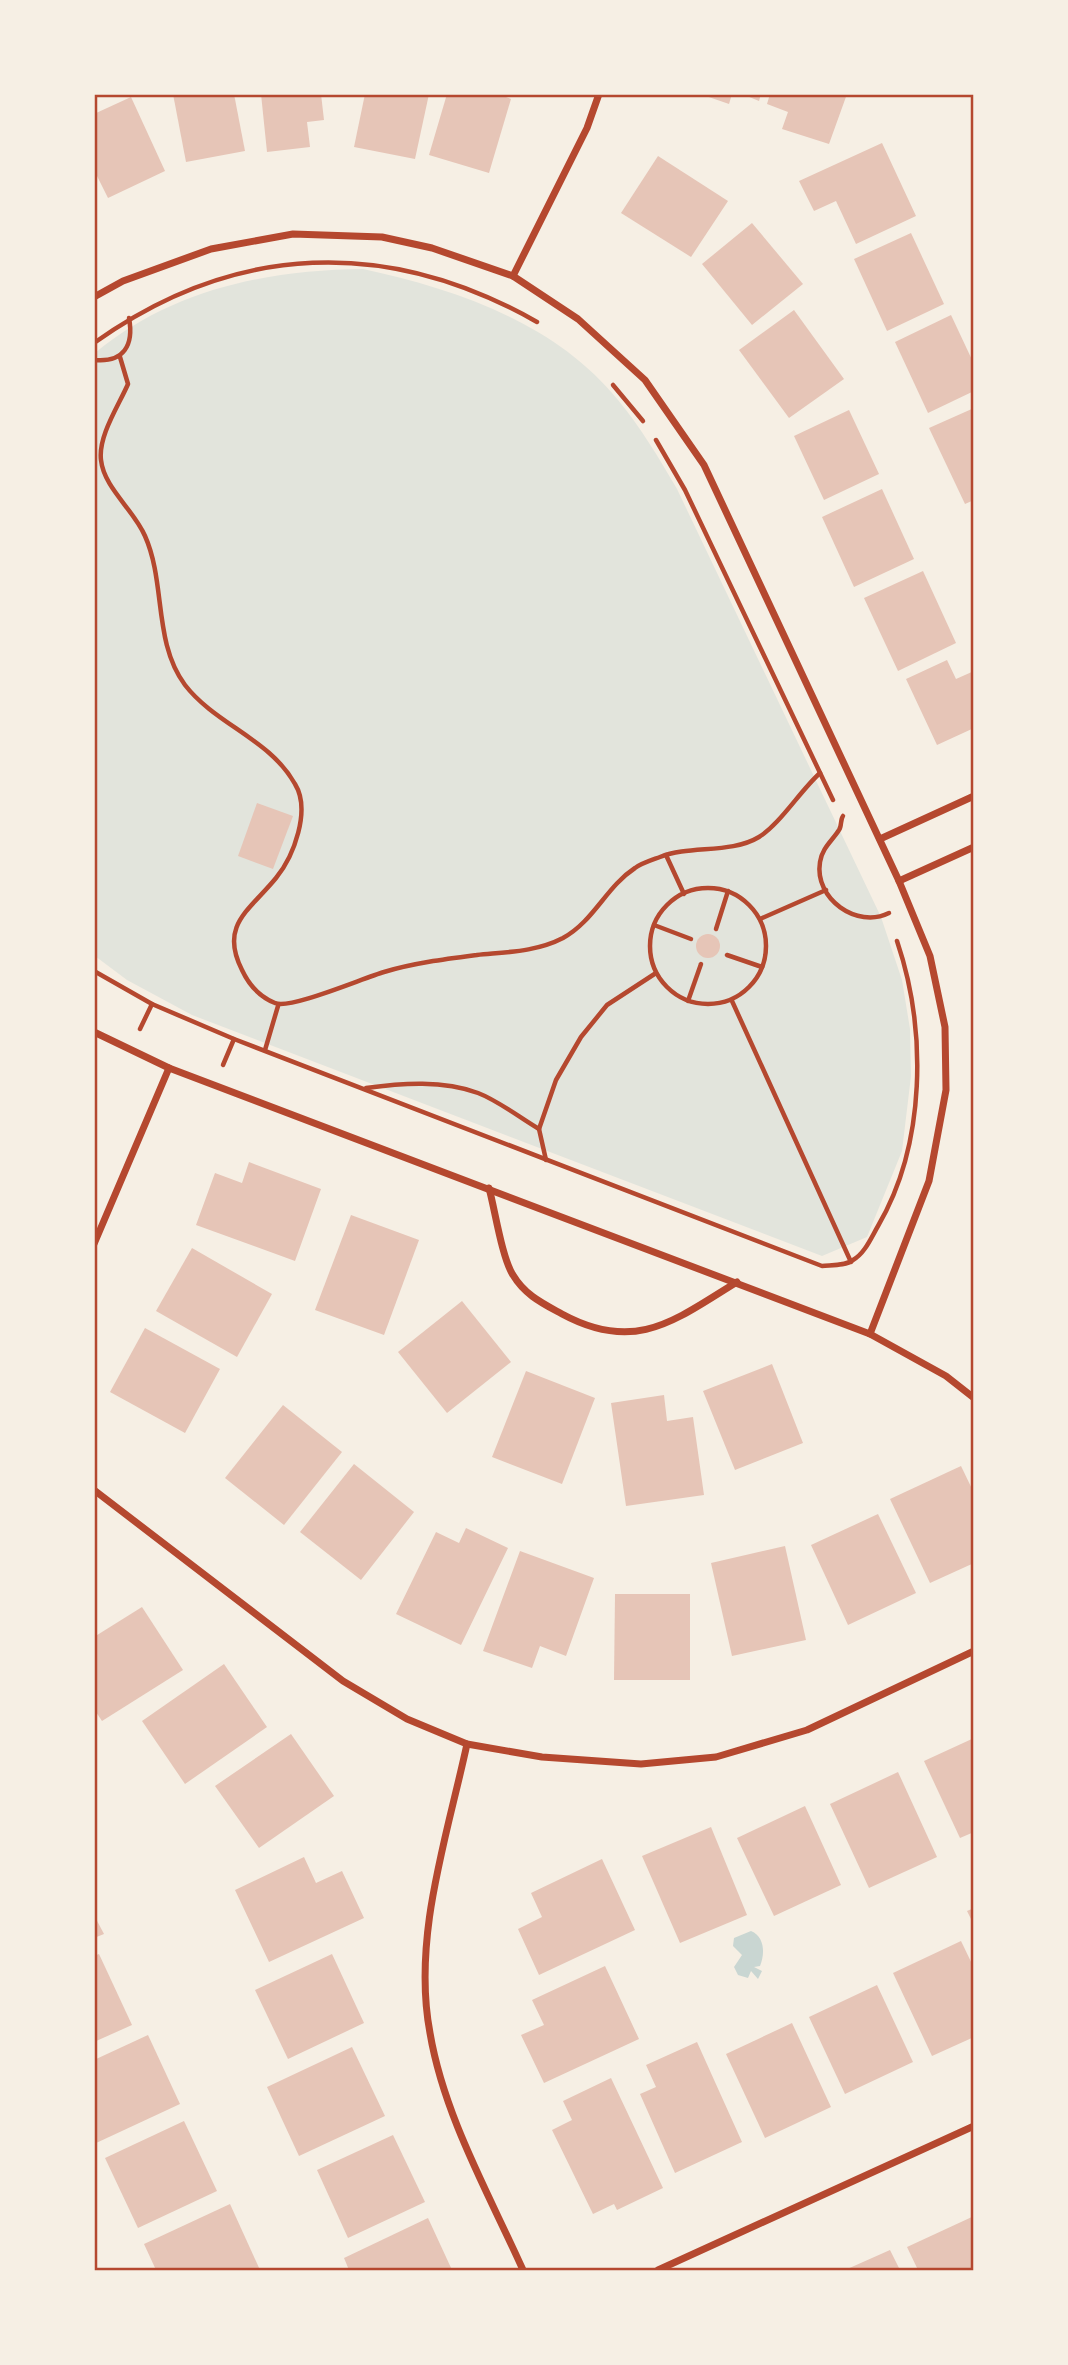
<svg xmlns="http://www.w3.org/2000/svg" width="1068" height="2365" font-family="Helvetica,sans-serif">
	<rect width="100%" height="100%" fill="#f6efe4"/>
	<path fill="#e2e4dc" d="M363,269C456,289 556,323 618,400C641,428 659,458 677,489L881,917L902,980L910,1029L911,1076L902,1151L867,1237L822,1256L192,1015L127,980L95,956V353C171,290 266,270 363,269Z"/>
	<path fill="#c9d6d2" d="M751,1931C765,1937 765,1954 760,1966L754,1967L762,1971L758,1979L751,1971L748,1978L738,1975L734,1967L742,1955L733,1946L734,1938Z"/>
	<g fill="#e6c5b7">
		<polygon points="173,94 234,94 245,151 186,162"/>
		<polygon points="261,94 321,94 324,120 307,122 310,147 267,152"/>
		<polygon points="365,94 429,94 415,159 354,147"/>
		<polygon points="447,94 498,94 511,99 489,173 429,155"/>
		<polygon points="700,94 732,94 729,104"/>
		<polygon points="742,94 761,94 759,101"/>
		<polygon points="770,94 847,94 829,144 782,129 788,112 767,104"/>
		<polygon points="131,97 165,171 108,198 94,170 94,114"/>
		<polygon points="882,143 916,216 856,244 836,201 814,211 799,181"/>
		<polygon points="658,156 728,201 691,257 621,213"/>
		<polygon points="752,223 803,284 752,325 702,264"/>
		<polygon points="911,233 944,304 887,331 854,259"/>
		<polygon points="794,310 844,379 789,418 739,350"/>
		<polygon points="951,315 974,364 974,391 928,413 895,342"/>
		<polygon points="974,408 974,500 965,504 929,428"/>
		<polygon points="849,410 879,474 824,500 794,436"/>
		<polygon points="882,489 914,559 854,587 822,517"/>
		<polygon points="923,571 956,643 898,671 864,598"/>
		<polygon points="947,660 956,679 974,671 974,728 937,745 906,679"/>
		<polygon points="257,803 293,816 273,869 238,856"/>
		<circle cx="708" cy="946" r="12"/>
		<polygon points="249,1162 321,1189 295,1261 196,1225 215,1173 242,1183"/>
		<polygon points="351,1215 419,1240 384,1335 315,1310"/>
		<polygon points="192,1248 272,1294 237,1357 156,1311"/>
		<polygon points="462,1301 511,1362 447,1413 398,1352"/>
		<polygon points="145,1328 220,1369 185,1433 110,1392"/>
		<polygon points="772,1364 803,1443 735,1470 703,1391"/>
		<polygon points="526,1371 595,1398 562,1484 492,1457"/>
		<polygon points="664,1395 667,1421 693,1417 704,1495 626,1506 611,1403"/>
		<polygon points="283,1405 342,1452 284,1525 225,1478"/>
		<polygon points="354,1464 414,1512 361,1580 300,1532"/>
		<polygon points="961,1466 974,1493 974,1563 930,1583 890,1499"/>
		<polygon points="878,1514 916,1593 848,1625 811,1545"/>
		<polygon points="466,1528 508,1548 461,1645 396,1614 436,1532 459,1543"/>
		<polygon points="785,1546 806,1640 732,1656 711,1563"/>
		<polygon points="520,1551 594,1578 566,1656 540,1646 532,1668 483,1651"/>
		<polygon points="615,1594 690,1594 690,1680 614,1680"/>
		<polygon points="142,1607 183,1670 102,1721 94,1709 94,1637"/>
		<polygon points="224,1664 267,1727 185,1784 142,1721"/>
		<polygon points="291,1734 334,1796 259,1848 215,1786"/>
		<polygon points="974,1738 974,1832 960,1838 924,1761"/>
		<polygon points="898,1772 937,1857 869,1888 830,1804"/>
		<polygon points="805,1806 841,1885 774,1916 737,1838"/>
		<polygon points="711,1827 747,1915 680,1943 642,1856"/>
		<polygon points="304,1857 316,1883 342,1871 364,1918 269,1962 235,1890"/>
		<polygon points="602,1859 635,1930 539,1975 518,1929 542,1917 531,1893"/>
		<polygon points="974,1908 974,1925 967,1911"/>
		<polygon points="94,1915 104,1934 94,1938"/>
		<polygon points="961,1941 974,1968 974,2037 932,2056 893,1973"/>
		<polygon points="99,1954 132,2025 94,2042 94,1956"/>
		<polygon points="332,1954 364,2023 288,2059 255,1990"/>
		<polygon points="605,1966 639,2039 544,2083 521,2035 544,2025 532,2000"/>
		<polygon points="877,1985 913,2062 845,2094 809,2017"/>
		<polygon points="792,2023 831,2107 765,2138 726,2054"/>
		<polygon points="148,2035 180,2104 94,2144 94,2060"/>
		<polygon points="697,2042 742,2142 675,2173 640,2094 656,2087 646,2065"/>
		<polygon points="352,2047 385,2116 299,2156 267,2087"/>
		<polygon points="611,2078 663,2188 617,2210 614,2204 593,2214 552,2130 572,2120 563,2101"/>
		<polygon points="184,2121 217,2191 138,2228 105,2158"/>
		<polygon points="393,2135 425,2202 348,2238 317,2170"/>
		<polygon points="230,2204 260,2270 156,2270 144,2244"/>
		<polygon points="974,2216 974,2270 918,2270 907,2247"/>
		<polygon points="428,2218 452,2270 349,2270 344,2258"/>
		<polygon points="890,2250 900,2270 845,2270"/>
	</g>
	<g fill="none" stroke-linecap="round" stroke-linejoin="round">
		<g stroke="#b5482f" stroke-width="4.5">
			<path d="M94,343C235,242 388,237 537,322"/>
			<path d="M120,357L128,384C119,405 98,436 101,460C104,488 134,510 145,536C166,583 153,642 185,685C216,725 270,739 295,784C311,810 294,856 276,878C250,910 219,925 242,970C249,985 260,997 275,1003C289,1010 363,978 384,972C414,963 446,959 477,955C506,952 536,952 563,938C594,921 606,887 635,868C642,863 652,860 660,857C690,845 731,854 759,837C780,824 800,791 820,773"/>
			<path d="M94,360C124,363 134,345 129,318"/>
			<polyline points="613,385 643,421"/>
			<polyline points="656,440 685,490 833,800"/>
			<path d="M843,816C840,820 842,826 839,830C832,841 822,848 820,862C814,899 857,929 889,913"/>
			<polyline points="666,855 684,894"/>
			<circle cx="708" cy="946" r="58"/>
			<polyline points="760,919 826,890"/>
			<polyline points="654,925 691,939"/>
			<polyline points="716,929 728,891"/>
			<polyline points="727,955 762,967"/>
			<path d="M94,971L152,1004L234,1039L822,1266C831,1265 846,1266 853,1260C865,1253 871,1238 878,1226C926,1144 927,1030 897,941"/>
			<polyline points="688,1001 701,964"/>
			<polyline points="732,1001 851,1262"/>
			<polyline points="140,1029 152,1004"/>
			<polyline points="265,1050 278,1006"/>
			<polyline points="223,1065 234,1039"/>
			<path d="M366,1088C402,1083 443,1080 478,1093C499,1101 520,1118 539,1129"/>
			<polyline points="546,1160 539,1129 556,1080 581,1037 607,1005 656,973"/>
		</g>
		<g stroke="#b5482f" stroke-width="7">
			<polyline points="513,276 587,128 599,94"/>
			<polyline points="94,297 123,281 211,249 293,234 382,237 432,248 513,276 578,319 645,380 704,465 899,881 930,956 945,1027 946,1090 929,1181 870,1334"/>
			<polyline points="880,839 974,796"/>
			<polyline points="899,881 974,847"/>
			<polyline points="94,1032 169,1068 870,1334 946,1376 974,1398"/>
			<path d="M489,1188C495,1210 502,1258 513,1275C525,1295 542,1303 562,1314C636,1354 675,1320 737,1282"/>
			<polyline points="94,1244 169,1068"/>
			<polyline points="94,1490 343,1681 407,1719 467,1744 542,1757 641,1764 716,1757 807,1730 974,1651"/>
			<path d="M467,1744C447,1837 412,1938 430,2033C444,2116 489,2194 523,2270"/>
			<polyline points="658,2270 974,2126"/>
		</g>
	</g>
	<rect width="1068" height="2365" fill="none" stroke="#f6efe4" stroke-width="192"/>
	<rect x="96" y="96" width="876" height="2173" fill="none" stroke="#b5482f" stroke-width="2.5"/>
</svg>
